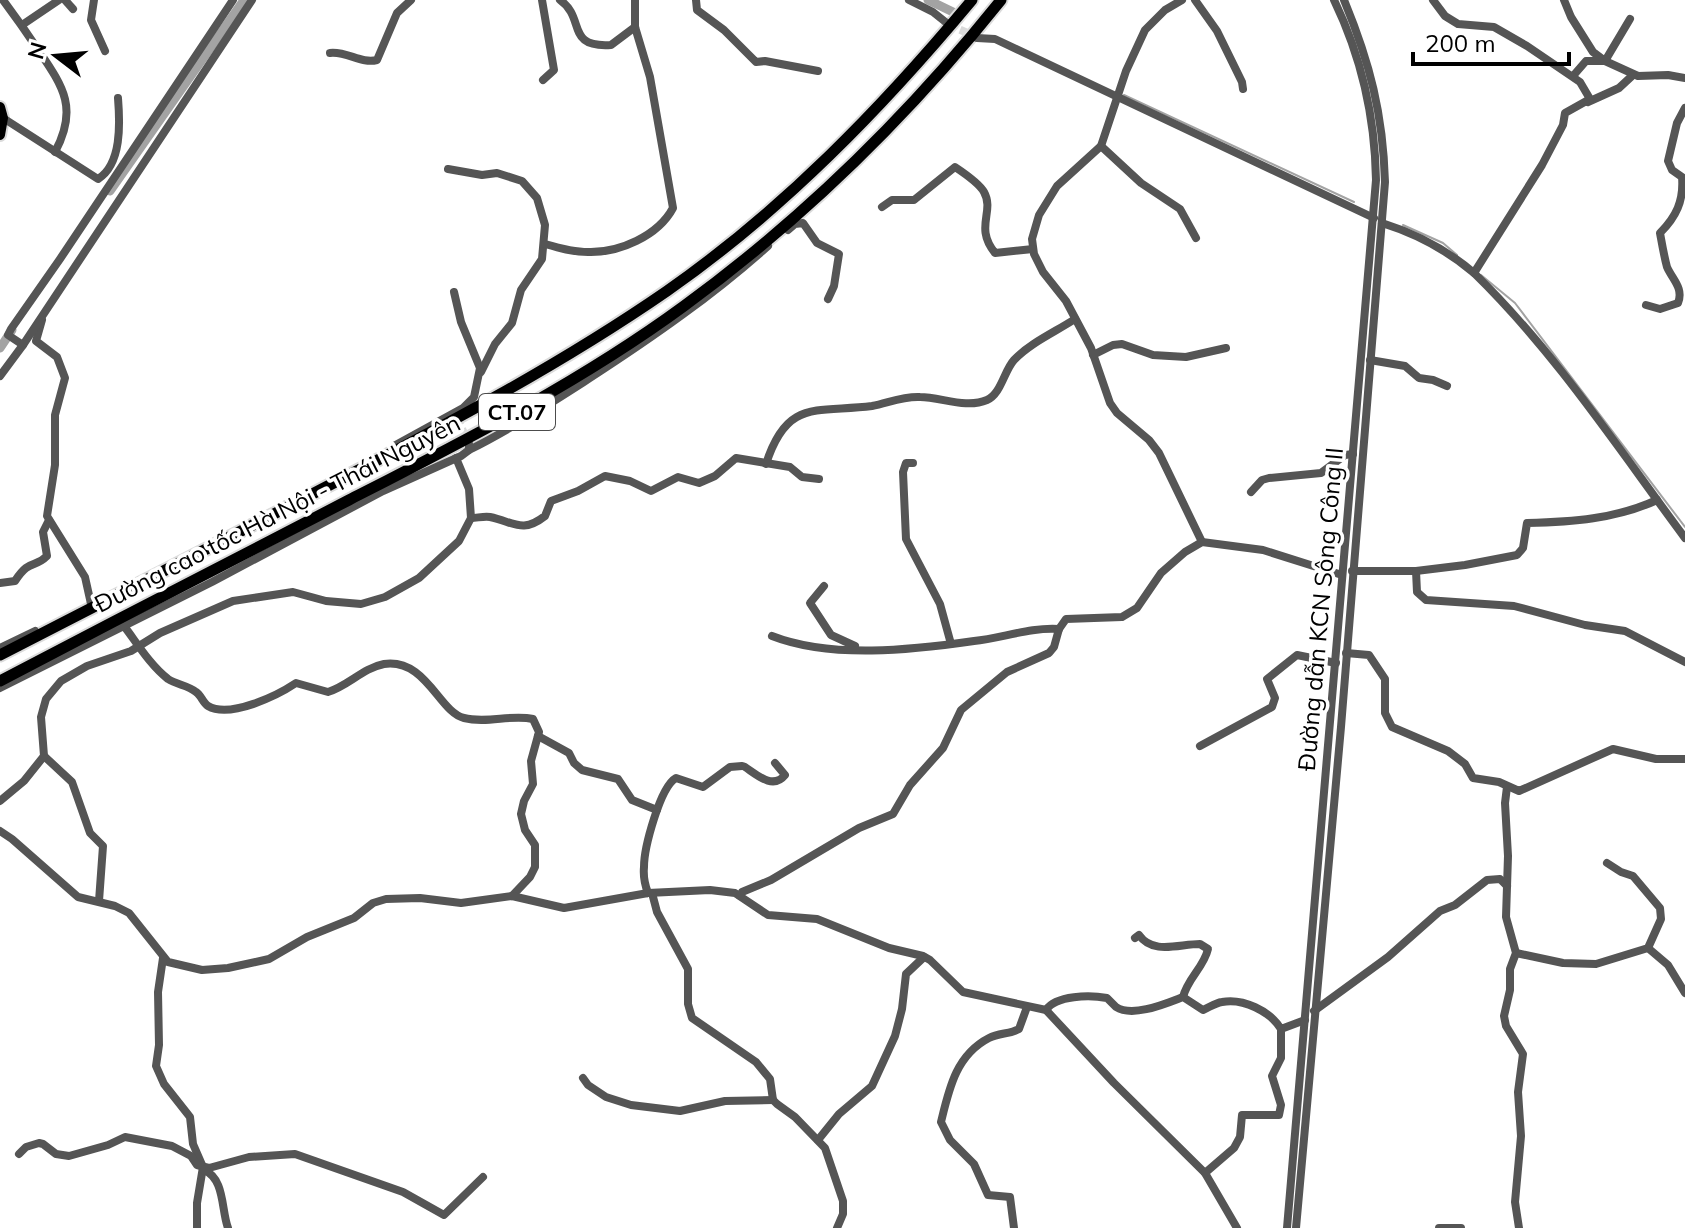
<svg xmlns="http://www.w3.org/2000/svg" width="1685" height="1228" font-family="Mulish,sans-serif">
	<rect width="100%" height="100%" fill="#fff"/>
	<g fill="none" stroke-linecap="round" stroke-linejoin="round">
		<g stroke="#a3a3a3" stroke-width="2">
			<polyline points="1124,95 1354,202"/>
			<polyline points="1403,225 1443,243 1457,255"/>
			<polyline points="1481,275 1515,303 1685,527"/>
		</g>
		<g stroke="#a3a3a3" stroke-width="9">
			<polyline points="928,0 953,12"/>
			<polyline points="110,191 244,0"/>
			<polyline points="0,348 12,330"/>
		</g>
		<g stroke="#d9d9d9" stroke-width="8" stroke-dasharray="8 4" stroke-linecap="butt">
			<polyline points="949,25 977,37"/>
			<polyline points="457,418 469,444"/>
		</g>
		<g stroke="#dbdbdb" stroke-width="14">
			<polyline id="major" points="0,107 3,118 0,135"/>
		</g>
		<g stroke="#dbdbdb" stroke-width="15">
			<g id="highway">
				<path d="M0,655C107,600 215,545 322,489C440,428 557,367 667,291C783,210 882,108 972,0"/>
				<path d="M0,681C116,620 233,560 349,500C464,441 579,383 684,306C803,219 909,115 1001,0"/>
			</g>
		</g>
		<g stroke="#555" stroke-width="8">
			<path d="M3,0C15,16 27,33 39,51C64,88 78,109 55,152"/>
			<polyline points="65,0 73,9"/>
			<polyline points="94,0 91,20 105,51"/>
			<polyline points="542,0 554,70 543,80"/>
			<path d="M560,0C586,18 565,48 611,45L635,27"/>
			<polyline points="696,0 697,10 724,30 756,62 765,61 818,71"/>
			<polyline points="909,0 933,12 948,24"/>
			<polyline points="1182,0 1165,10 1145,30 1126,71 1101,146 1057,186 1039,215 1032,239 1034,254 1043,272 1066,301 1091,348 1110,403 1117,413 1149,440 1159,453 1202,542"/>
			<polyline points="1195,0 1217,31 1242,82 1243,89"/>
			<polyline points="1564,0 1571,17 1593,52 1605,61 1638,76 1668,75 1685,78"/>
			<polyline points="22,25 59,0"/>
			<polyline points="977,38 995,39 1374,218"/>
			<path d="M330,53C347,51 361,64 377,60L397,13L411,0"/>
			<polyline points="1573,76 1586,61 1605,61 1630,19"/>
			<polyline points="1588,102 1619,88 1633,75"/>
			<path d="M3,118L98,179C122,164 120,123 118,98"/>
			<polyline points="1101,146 1141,183 1180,209 1196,238"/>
			<polyline points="448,169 482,175 497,173 522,181 537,198 545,225 542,259 521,290 512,323 495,344 481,372"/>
			<path d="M882,207L892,200H914L955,167C964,173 979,183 984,192C995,212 974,227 995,253L1033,249"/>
			<path d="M1382,223C1417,234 1446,249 1474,273L1542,165L1563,125L1565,113L1590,99L1580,82L1527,46L1494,27L1458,24L1445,16L1433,0"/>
			<polyline points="788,230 795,224 803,223 817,243 839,254 834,286 828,299"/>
			<path d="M545,244C559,248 573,252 588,252C619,253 658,236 673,208L650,77L635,27V0"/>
			<path d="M1474,273C1555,352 1618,448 1685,538"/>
			<path d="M1646,305L1660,309L1678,303C1684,288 1672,279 1667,267C1664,256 1662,244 1660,233C1676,217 1684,201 1682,177L1672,170L1668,161L1677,123L1685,108"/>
			<polyline points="42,320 36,341 57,357 65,378 55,415 55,465 47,516 85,577 91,604"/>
			<polyline points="23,345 8,335 11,329 60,259 233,0"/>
			<polyline points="1093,355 1113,345 1122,344 1153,355 1186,357 1226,348"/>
			<polyline points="1370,360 1405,366 1419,378 1433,380 1447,386"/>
			<polyline points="0,376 23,345 252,0"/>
			<polyline points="392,447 463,408 474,397 480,368 461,322 454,292"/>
			<path d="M469,450C511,429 551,403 590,378C653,337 712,296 768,246"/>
			<polyline points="913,463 906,463 903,472 906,539 940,604 951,644"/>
			<path d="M766,464C787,398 817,413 872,406C888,403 903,396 920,397C941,397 966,409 987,400C1001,394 1004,371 1014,360C1030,343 1055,332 1075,319"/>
			<polyline points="1251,492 1262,480 1269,478 1321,473 1345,455 1353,454"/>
			<path d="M471,518C477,518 484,516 490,517C514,522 522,534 545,516L551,501L578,491L605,476L630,481L651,491L678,477L699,483L715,476L736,458L790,467L802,477L819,479"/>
			<path d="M1352,571H1416L1465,565L1517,555L1523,548L1527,523C1571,522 1616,519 1657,500"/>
			<polyline points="1416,571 1417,592 1426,600 1514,606 1585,625 1625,631 1685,662"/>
			<path d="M0,583L15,581C30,558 34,569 47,556L43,532L49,520"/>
			<polyline points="824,586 810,603 831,635 855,646"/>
			<path d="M124,626C137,643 150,665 168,679C177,685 188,685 196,692C201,695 203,703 208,706C230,719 278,695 296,683L328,692C348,686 363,668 384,664C426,658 439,712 464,718C487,724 511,714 533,719L539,732L531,761L533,784L524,801L521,814L525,830L535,845V867L530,877L512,896"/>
			<path d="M772,636C831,659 912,650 974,641C1002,638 1031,627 1059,629"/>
			<polyline points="0,648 35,631"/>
			<polyline points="1346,653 1369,655 1385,679 1385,713 1392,727 1448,751 1465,764 1473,778 1499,782 1519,791 1613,749 1656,759 1685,759"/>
			<polyline points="0,688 212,582 383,491 461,456 469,450 469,444"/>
			<polyline points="538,736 569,753 574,763 582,770 618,779 632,800 657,810"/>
			<polyline points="1200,746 1272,707 1275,698 1267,679 1297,655 1336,663"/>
			<polyline points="44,756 72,782 90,833 103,846 99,901"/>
			<path d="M745,767C757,775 773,790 785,775L775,763"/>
			<polyline points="1507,787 1505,803 1508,856 1506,917 1516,953 1510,969 1510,990 1504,1016 1506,1026 1523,1054 1518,1092 1521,1136 1515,1202 1519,1228"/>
			<polyline points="0,801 24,781 44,756 41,717 46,699 61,681 87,666 131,651 160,633 233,601 293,592 326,601 361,604 385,597 419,578 459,541 471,518 469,489 456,458"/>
			<polyline points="0,831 12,839 78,897 115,906 129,913 168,962 202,970 228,968 269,959 307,937 354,918 373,903 386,899 420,898 461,903 512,896 564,908 648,893 710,890 735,893 768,915 817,919 889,948 923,956 930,960 963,992 1046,1010 1114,1083 1205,1173 1237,1228"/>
			<path d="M648,893C645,885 643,877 644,867C644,848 660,787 676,778L703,787L730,767L742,766"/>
			<polyline points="652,893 657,912 688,969 688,1004 692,1018 756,1062 770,1079 773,1100 777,1104 795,1117 825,1148 843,1201 843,1214 837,1228"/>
			<polyline points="740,896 742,892 771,880 859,828 893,814 910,785 943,748 961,710 1007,672 1049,653 1054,647 1059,629 1066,619 1122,617 1137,608 1161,573 1185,552 1202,542 1263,550 1342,575"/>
			<path d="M1135,938L1139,935C1153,955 1179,944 1200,944L1208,949C1204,967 1188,978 1183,997"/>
			<polyline points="1648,948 1668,965 1685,993"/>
			<polyline points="1516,953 1563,963 1596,964 1648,948 1661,919 1660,908 1633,876 1621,872 1607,863"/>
			<polyline points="163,958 158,992 159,1045 156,1066 164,1084 190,1117 193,1144 203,1167 197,1203 197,1228"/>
			<path d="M1046,1010C1056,995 1090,995 1107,998C1110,1001 1113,1004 1116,1007C1133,1018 1167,1003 1183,997L1203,1010C1210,1007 1215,1003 1222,1002C1243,998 1270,1011 1281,1029L1305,1020"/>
			<polyline points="1314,1011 1388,957 1440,911 1455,905 1487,880 1500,879 1507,886"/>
			<polyline points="583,1078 588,1085 606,1097 631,1105 680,1111 725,1101 773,1100"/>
			<polyline points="818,1140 839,1114 872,1086 895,1036 902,1009 906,974 924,957"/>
			<polyline points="19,1154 26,1147 39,1143 43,1144 56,1154 69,1156 108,1145 125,1137 172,1146 191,1156 197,1165 209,1168 249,1157 295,1154 403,1192 444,1215 483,1177"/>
			<path d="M204,1170C225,1179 221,1209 228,1228"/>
			<polyline points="1205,1173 1234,1148 1240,1137 1242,1115 1279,1115 1281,1105 1272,1076 1281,1058 1281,1029"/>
			<path d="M1014,1228L1010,1197L988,1195L974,1164L950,1140L941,1122C949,1089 956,1055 989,1038C999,1033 1010,1034 1019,1029L1027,1007"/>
			<path d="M1287,1228L1376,180C1375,116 1362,58 1334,0"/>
			<path d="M1296,1228L1341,727L1385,182C1383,114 1370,63 1344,0"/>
			<polyline points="1439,1228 1461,1228"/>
		</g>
		<use href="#major" stroke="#000" stroke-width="10"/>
		<use href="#highway" stroke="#000" stroke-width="11"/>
	</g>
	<g text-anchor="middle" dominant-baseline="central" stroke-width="7" stroke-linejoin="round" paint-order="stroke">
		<rect fill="#fff" stroke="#4c4c4c" stroke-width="2" x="479" y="394" width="76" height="36" rx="6"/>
		<g font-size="22" font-weight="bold" fill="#000">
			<text x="517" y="412">CT.07</text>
		</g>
		<g font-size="24" fill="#000" stroke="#fff">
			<text transform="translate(277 513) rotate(-27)">Đường cao tốc Hà Nội - Thái Nguyên</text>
			<text transform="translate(1320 609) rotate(-85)">Đường dẫn KCN Sông Công II</text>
		</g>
	</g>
	<g transform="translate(56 56) rotate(286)" stroke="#ffffff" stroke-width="6" paint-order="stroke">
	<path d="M0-6L14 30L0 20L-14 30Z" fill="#000000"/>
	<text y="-12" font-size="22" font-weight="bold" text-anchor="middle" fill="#000000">N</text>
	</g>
	<path d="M1413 52v12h156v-12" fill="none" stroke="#000000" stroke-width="4"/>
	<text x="1425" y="52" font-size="24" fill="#000000" stroke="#ffffff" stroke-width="6" paint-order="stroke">200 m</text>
</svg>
